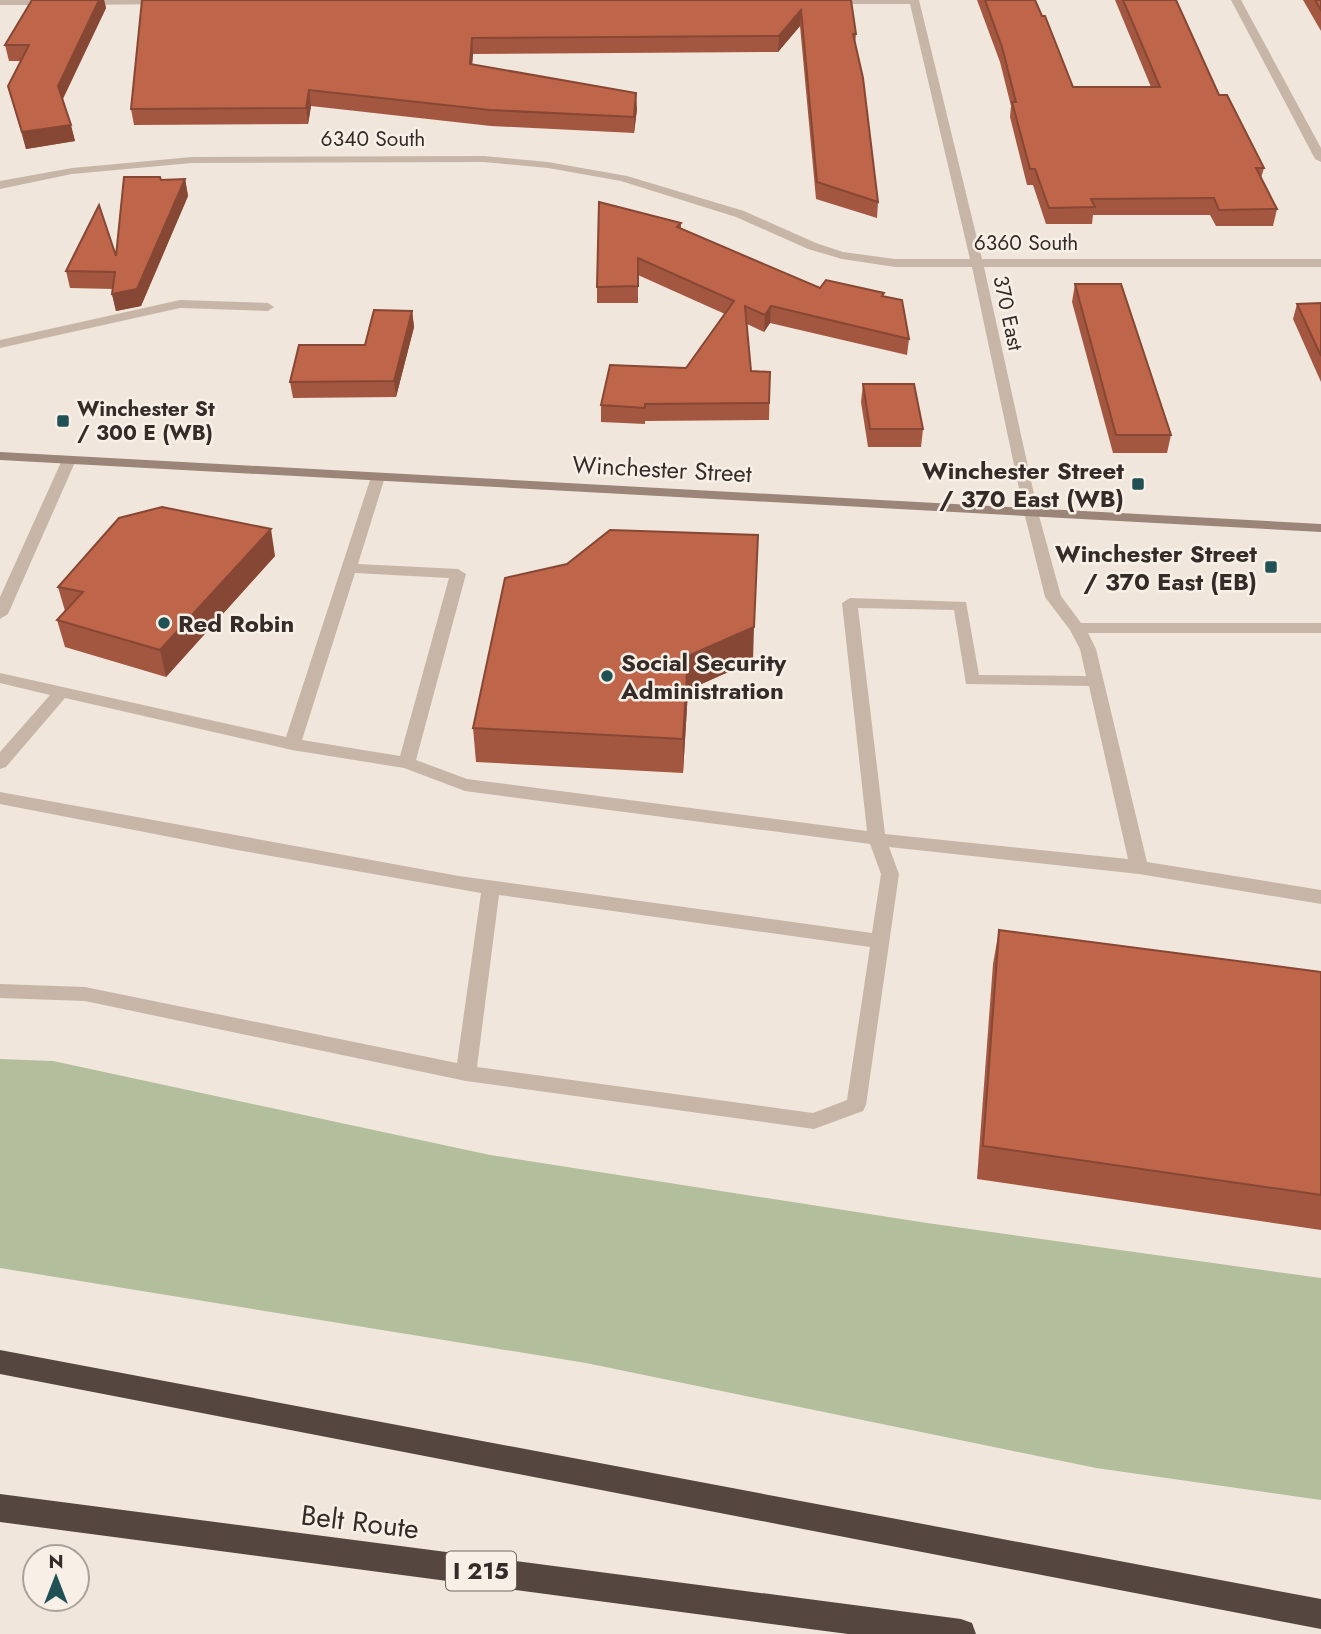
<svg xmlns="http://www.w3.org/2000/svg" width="1321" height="1634" font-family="Jost,sans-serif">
	<rect width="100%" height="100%" fill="#f0e6db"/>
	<polygon fill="#b3be9c" points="0,1059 53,1061 490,1155 927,1223 1321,1278 1321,1500 1096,1468 586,1363 0,1268"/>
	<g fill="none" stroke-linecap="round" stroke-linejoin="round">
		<g fill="#c7b6a8" fill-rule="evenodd">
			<polygon points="180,300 268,303 274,307 268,311 180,308 0,348 0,340"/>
			<polygon points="69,456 76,460 8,614 0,619 0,597 62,460"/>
			<path d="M378,473L385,477L358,564L458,569L466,574L416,760L467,779L867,831L842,603L850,598L966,602L979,675L1086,676L1080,649L1070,630L1045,597L1024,512L1031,508L1038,512L1061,596L1081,623H1321V633H1088L1096,649L1147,862L1321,890V904L1139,874L889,847L899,874L866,1105L863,1111L814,1129L466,1081L85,1001L0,998V984L85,987L457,1063L481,893L237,850L0,804V792L459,876L872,933L881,874L870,844L465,791L404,768L292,750L65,698L6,767L0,769V752L50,695L0,683V673L286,737L371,477ZM355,573L449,578L400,756L302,740ZM858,608L954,610L966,684L1089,686L1128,859L885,834ZM499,895L870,947L847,1100L813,1113L477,1067Z"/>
		</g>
		<g fill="#c7b6a8" fill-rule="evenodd">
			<polygon points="0,0 56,0 57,2 52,5 0,5"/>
			<polygon points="76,0 168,0 169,1 164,4 80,5 76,4"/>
			<polygon points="825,0 919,0 982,259 1321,259 1321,267 984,267 1038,512 1031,516 1024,512 972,267 895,267 842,259 808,249 736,217 621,181 548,168 484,162 192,163 72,174 0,189 0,181 72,168 192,157 484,156 548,162 627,176 744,211 816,243 843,252 895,259 970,259 910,4 829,4"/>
			<polygon points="1231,0 1241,0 1321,148 1321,162 1315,159"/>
		</g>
		<polygon fill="#9b8579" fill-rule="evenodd" points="0,452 1321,524 1321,532 0,460"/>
		<g fill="#55463f" fill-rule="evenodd">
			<polygon points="0,1350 1321,1599 1321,1629 0,1374"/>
			<polygon points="0,1494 961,1619 972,1623 976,1634 848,1634 0,1522"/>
		</g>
	</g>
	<g fill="#a45740">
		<polygon points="32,0 104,0 106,8 63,99 75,141 26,149 8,86 21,61 9,61 5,45"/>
		<polygon points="142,0 851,0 856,34 855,44 878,202 877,218 816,199 800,26 778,52 473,54 472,64 637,109 634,133 491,126 311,106 308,124 134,125 131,109"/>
		<polygon points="977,0 1035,0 1073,87 1151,87 1115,0 1176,0 1219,95 1264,168 1261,178 1277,209 1273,226 1216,226 1210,215 1093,215 1092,224 1046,224 1033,185 1027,185 1010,117 1011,106 1000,62"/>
		<polygon points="1303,0 1321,0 1321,31"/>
		<polygon points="185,179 188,196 141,306 116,311 112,294 113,289 70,288 66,271 116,256 161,180"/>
		<polygon points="681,223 681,228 820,288 884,296 909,339 907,355 770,323 764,332 747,324 751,371 770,372 769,420 645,421 645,424 601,422 601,405 686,368 725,314 638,275 638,303 597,303 597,287"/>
		<polygon points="1075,284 1171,435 1167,453 1113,453 1072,302"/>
		<polygon points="1321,303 1321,382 1293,319 1297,304"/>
		<polygon points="412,311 414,327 396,397 293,398 290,382 365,345"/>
		<polygon points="863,384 923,429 921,447 868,447 861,402"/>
		<polygon points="275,556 166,677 65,647 57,620 65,611 58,587"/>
		<polygon points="753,661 688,690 683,773 476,762 473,728"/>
		<polygon points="999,930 1321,972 1321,1230 977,1179 993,964"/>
	</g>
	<g fill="#864734">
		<polygon points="99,0 104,0 106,8 61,102 58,86"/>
		<polygon points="801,10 800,26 778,52 779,36"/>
		<polygon points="472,38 473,54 471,80 470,64"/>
		<polygon points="309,90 311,106 308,124 306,108"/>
		<polygon points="636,93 637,109 634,133 634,117"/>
		<polygon points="71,125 75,141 26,149 22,132"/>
		<polygon points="185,179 188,196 141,306 116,311 112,294"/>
		<polygon points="771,306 770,323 764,332 765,315"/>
		<polygon points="412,311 414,327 396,397 394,381"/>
		<polygon points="271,529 275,556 166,677 160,650"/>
		<polygon points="754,627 753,661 688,690 683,773 683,739 688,656"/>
	</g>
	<g fill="#bf654a" stroke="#864734" stroke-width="2">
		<polygon points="32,0 99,0 58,86 71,125 22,132 8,86 29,45 5,45"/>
		<polygon points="142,0 851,0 856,34 853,34 863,78 878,202 817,182 801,10 779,36 472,38 470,64 636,93 634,117 490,110 309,90 306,108 131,109"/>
		<polygon points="985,0 1035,0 1042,16 1045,16 1073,87 1160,87 1123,0 1176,0 1219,95 1227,95 1264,168 1256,168 1277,209 1219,210 1214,198 1091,199 1095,207 1049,208 1035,169 1030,169 1012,102 1016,102 1002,47"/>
		<polygon points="1315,0 1321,0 1321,10"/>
		<polygon points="124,177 160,177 161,180 185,179 137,289 112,294 115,272 66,271 99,205 116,256"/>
		<polygon points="599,202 681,223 677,227 820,288 826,280 884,293 882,296 902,300 909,339 771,306 765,315 745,306 751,371 770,372 769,403 645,404 645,408 601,405 610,365 686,368 734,301 638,258 638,286 597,287"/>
		<polygon points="1075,284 1121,284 1171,435 1116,435"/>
		<polygon points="1321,303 1321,356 1297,304"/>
		<polygon points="374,310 412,311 394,381 290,382 299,345 365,345"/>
		<polygon points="863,384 914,384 923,429 870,429"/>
		<polygon points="162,507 271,529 160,650 57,620 83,592 58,587 119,518"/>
		<polygon points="610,530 758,535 754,627 688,656 683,739 473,728 505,578 567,564"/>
		<polygon points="999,930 1321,972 1321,1195 983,1146"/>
	</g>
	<g fill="#205154" stroke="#f8f0e7" stroke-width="2.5">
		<rect x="56" y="414" width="14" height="14" rx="3.5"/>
		<rect x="1131" y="477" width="14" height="14" rx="3.5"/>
		<rect x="1264" y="560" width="14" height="14" rx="3.5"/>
		<circle cx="164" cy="623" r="7"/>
		<circle cx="607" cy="676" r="7"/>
	</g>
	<g text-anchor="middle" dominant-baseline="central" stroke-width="5" stroke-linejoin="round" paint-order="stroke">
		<g font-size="21" fill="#352b28" stroke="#f8f0e7">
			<text x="373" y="139">6340 South</text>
			<text x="1026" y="243">6360 South</text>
			<text transform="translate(1008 313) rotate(78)">370 East</text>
		</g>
		<g font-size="21" font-weight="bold" fill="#352b28" stroke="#f8f0e7" text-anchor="start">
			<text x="77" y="409">Winchester St<tspan x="77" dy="24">/ 300 E (WB)</tspan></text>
		</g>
		<rect fill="#f8f0e7" stroke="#706661" stroke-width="2" x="446" y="1551.5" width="70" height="39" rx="5"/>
		<g font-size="23" font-weight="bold" fill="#352b28">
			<text x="481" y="1571">I 215</text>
		</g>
		<g font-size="24" fill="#352b28" stroke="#f8f0e7">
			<text transform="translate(662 469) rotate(3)">Winchester Street</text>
		</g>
		<g font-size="24" font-weight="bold" fill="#352b28" stroke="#f8f0e7" text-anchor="end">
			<text x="1124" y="470">Winchester Street<tspan x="1124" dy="28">/ 370 East (WB)</tspan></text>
			<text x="1257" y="553">Winchester Street<tspan x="1257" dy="28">/ 370 East (EB)</tspan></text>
			<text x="178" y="623" text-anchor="start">Red Robin</text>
			<text x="621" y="662" text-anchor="start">Social Security<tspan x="621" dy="28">Administration</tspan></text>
		</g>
		<g font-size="28" fill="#352b28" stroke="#f8f0e7">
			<text transform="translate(360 1522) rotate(7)">Belt Route</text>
		</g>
	</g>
	<g transform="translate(56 1578)"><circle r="33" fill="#f8f0e7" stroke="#aaa19b" stroke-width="2"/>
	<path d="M0-5L12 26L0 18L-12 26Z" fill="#205154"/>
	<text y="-10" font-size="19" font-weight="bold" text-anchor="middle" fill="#352b28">N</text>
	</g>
</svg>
